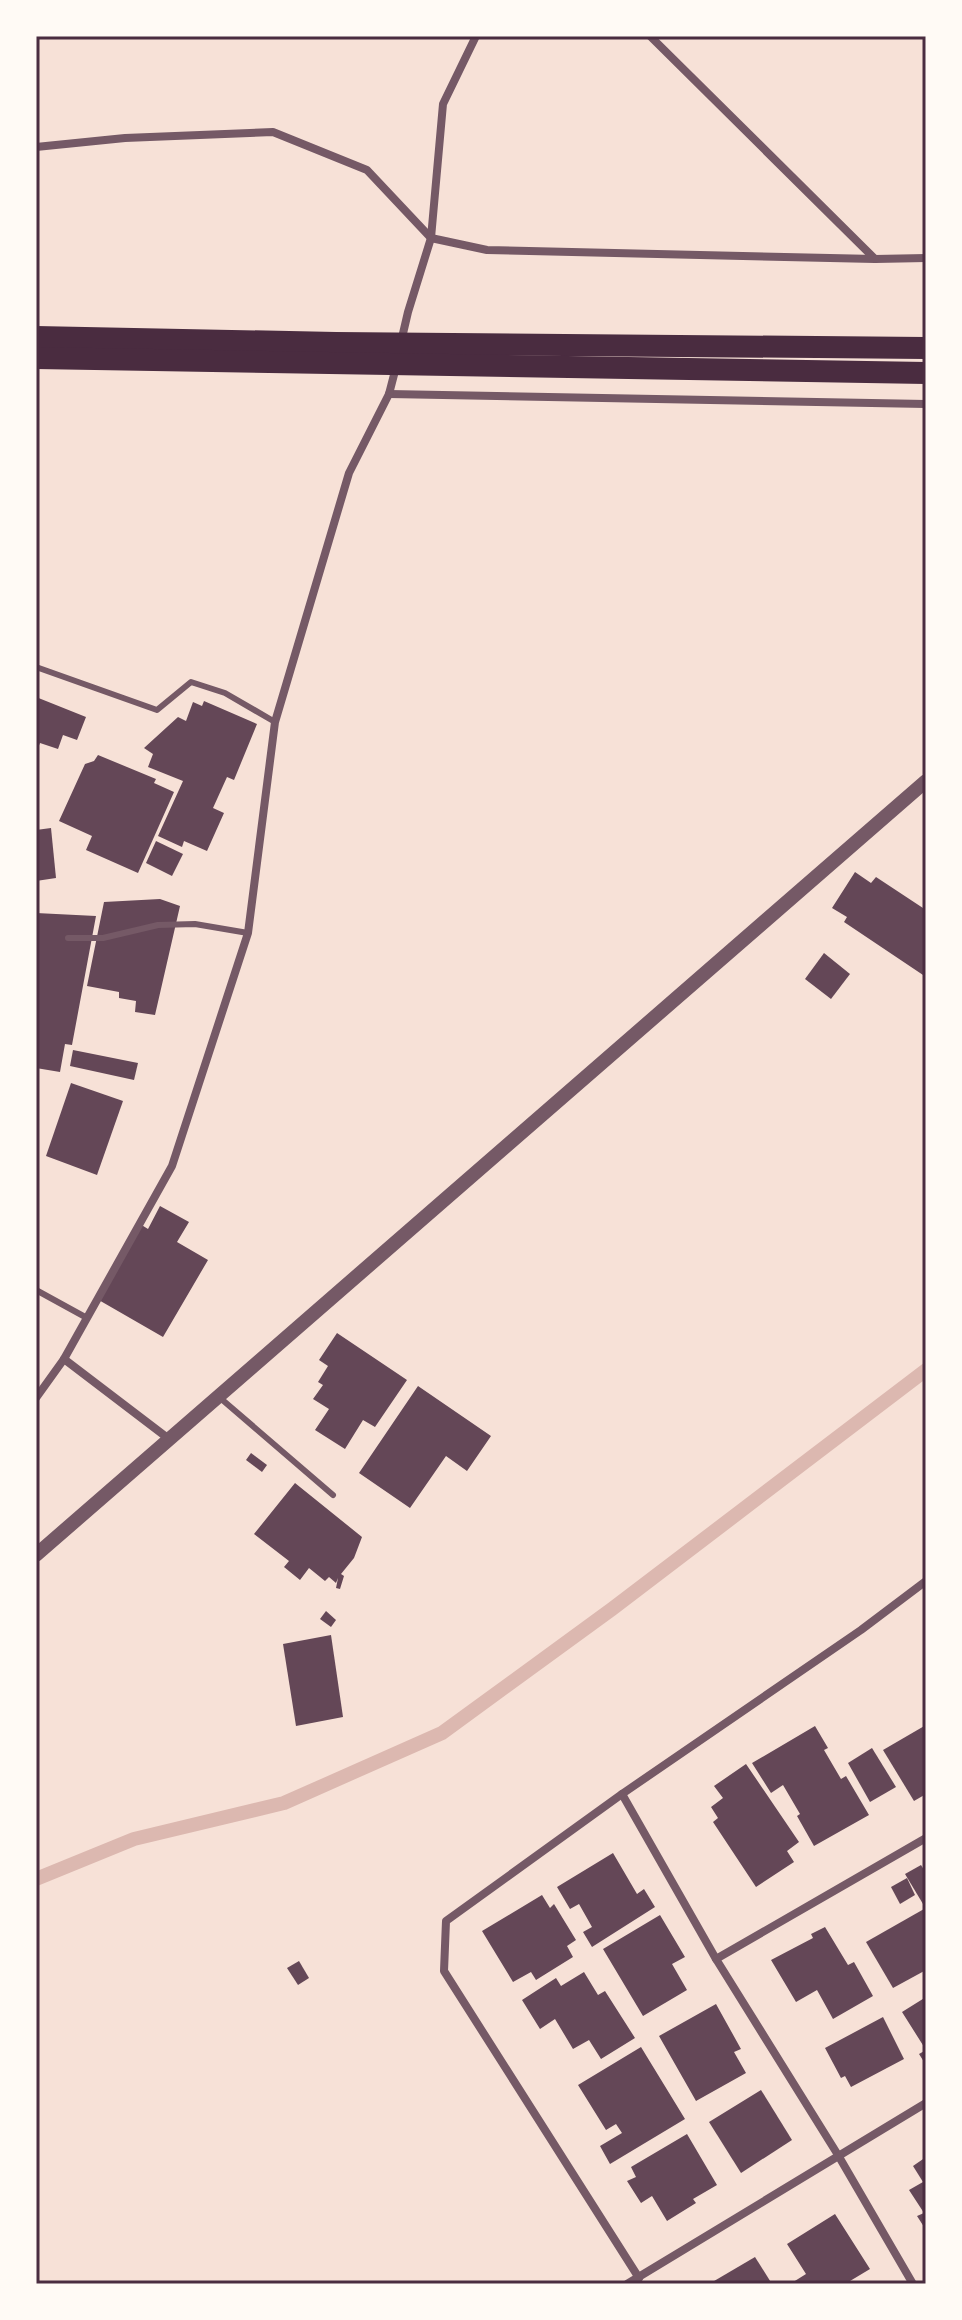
<svg xmlns="http://www.w3.org/2000/svg" width="962" height="2320" font-family="'IBM Plex Serif',serif">
	<rect width="100%" height="100%" fill="#f7e1d7"/>
	<g fill="none" stroke-linecap="round" stroke-linejoin="round">
		<polyline stroke="#dcb8b0" stroke-width="14" points="36,1879 134,1839 284,1803 442,1733 612,1609 926,1370"/>
	</g>
	<g fill="#644757">
		<polygon points="36,697 86,717 77,740 63,735 58,749 40,743 36,753"/>
		<polygon points="204,701 257,724 234,780 227,777 213,808 224,813 207,851 184,841 182,847 158,836 183,781 148,767 153,754 144,748 178,717 186,721 193,702 202,706"/>
		<polygon points="98,755 156,779 154,783 174,792 138,873 86,850 92,836 59,821 85,764 94,761"/>
		<polygon points="51,828 56,878 36,881 36,830"/>
		<polygon points="156,841 183,854 172,876 146,863"/>
		<polygon points="855,872 871,883 876,877 926,910 926,977 844,922 847,917 832,908"/>
		<polygon points="160,899 180,906 155,1015 135,1012 136,1001 119,998 119,992 87,986 104,902"/>
		<polygon points="36,913 96,916 72,1045 65,1044 60,1072 36,1068"/>
		<polygon points="824,953 850,974 831,999 805,979"/>
		<polygon points="73,1050 138,1063 134,1080 70,1066"/>
		<polygon points="71,1083 123,1101 97,1175 46,1156"/>
		<polygon points="160,1206 189,1222 177,1242 208,1260 163,1337 97,1299 140,1224 148,1229"/>
		<polygon points="337,1333 407,1380 375,1427 363,1420 345,1449 315,1430 329,1409 313,1399 323,1385 318,1382 328,1366 319,1360"/>
		<polygon points="418,1386 491,1436 467,1471 446,1456 410,1508 359,1473"/>
		<polygon points="251,1453 267,1465 262,1472 246,1460"/>
		<polygon points="295,1483 362,1537 354,1558 341,1574 344,1576 340,1589 336,1588 338,1578 336,1583 329,1577 325,1581 309,1568 300,1580 284,1567 289,1561 254,1534"/>
		<polygon points="326,1611 336,1620 331,1627 320,1619"/>
		<polygon points="331,1635 343,1717 296,1726 283,1644"/>
		<polygon points="926,1725 926,1794 914,1801 883,1750"/>
		<polygon points="815,1726 828,1748 824,1750 841,1779 846,1776 869,1815 814,1846 797,1816 800,1814 783,1785 771,1793 752,1763"/>
		<polygon points="872,1748 896,1787 870,1802 848,1763"/>
		<polygon points="746,1764 799,1842 787,1851 794,1862 756,1887 713,1822 718,1818 711,1807 723,1798 714,1786"/>
		<polygon points="613,1853 637,1894 644,1889 655,1907 592,1947 583,1932 592,1927 579,1904 570,1909 557,1887"/>
		<polygon points="921,1865 926,1873 926,1909 905,1874"/>
		<polygon points="907,1878 915,1895 900,1904 891,1887"/>
		<polygon points="542,1895 550,1908 554,1904 576,1940 567,1946 573,1957 536,1980 531,1972 513,1982 482,1931"/>
		<polygon points="924,1909 926,1913 926,1970 893,1988 866,1942"/>
		<polygon points="660,1915 685,1957 672,1964 687,1990 643,2016 603,1949"/>
		<polygon points="825,1927 848,1965 854,1962 873,1996 833,2019 817,1990 796,2002 771,1960 813,1938 811,1934"/>
		<polygon points="299,1961 309,1978 298,1985 287,1968"/>
		<polygon points="584,1972 598,1995 605,1991 635,2038 601,2059 589,2040 573,2049 555,2019 540,2029 522,2000 556,1978 561,1986"/>
		<polygon points="926,1997 926,2065 919,2054 926,2050 902,2012"/>
		<polygon points="716,2004 741,2049 734,2052 746,2073 696,2101 659,2036"/>
		<polygon points="883,2017 904,2059 851,2087 845,2076 841,2078 825,2048"/>
		<polygon points="641,2047 685,2119 610,2164 600,2146 622,2133 616,2124 606,2130 578,2085"/>
		<polygon points="761,2090 792,2140 741,2173 709,2122"/>
		<polygon points="687,2134 717,2185 693,2199 696,2203 667,2221 652,2196 641,2203 627,2181 636,2177 631,2167"/>
		<polygon points="926,2157 926,2230 917,2216 924,2213 909,2190 923,2182 913,2166"/>
		<polygon points="835,2214 870,2269 845,2284 790,2284 806,2274 787,2244"/>
		<polygon points="755,2257 772,2284 709,2284"/>
	</g>
	<g fill="none" stroke-linecap="round" stroke-linejoin="round">
		<g stroke="#755966" stroke-width="6">
			<polyline points="36,667 157,710 191,682 225,693 275,722"/>
			<polyline points="68,938 103,938 158,925 195,924 248,933"/>
			<polyline points="36,1290 87,1318"/>
			<polyline points="219,1397 333,1495"/>
		</g>
		<g stroke="#755966" stroke-width="8">
			<polyline points="650,36 875,259 926,258"/>
			<polyline points="36,147 125,138 273,132 367,170 431,238 487,250 875,259"/>
			<polyline points="401,342 408,312 431,238 443,104 476,36"/>
			<polyline points="389,394 926,404"/>
			<polyline points="64,1359 169,1439"/>
			<polyline points="36,1398 64,1359 172,1166 248,933 275,722 349,473 389,394 396,367"/>
			<polyline points="622,1794 716,1959 838,2155 913,2284"/>
			<polyline points="716,1959 926,1838"/>
			<polyline points="639,2278 444,1971 446,1921 622,1794 861,1630 926,1581"/>
			<polyline points="627,2284 926,2103"/>
		</g>
		<polyline stroke="#755966" stroke-width="14" points="36,1555 926,781"/>
		<g stroke="#4a2c40" stroke-width="22">
			<polyline points="36,337 336,343 926,348"/>
			<polyline points="36,358 926,373"/>
		</g>
	</g>
	<rect width="962" height="2320" fill="none" stroke="#fffaf5" stroke-width="76"/>
	<rect x="38" y="38" width="886" height="2244" fill="none" stroke="#4a2c40" stroke-width="3"/>
</svg>
